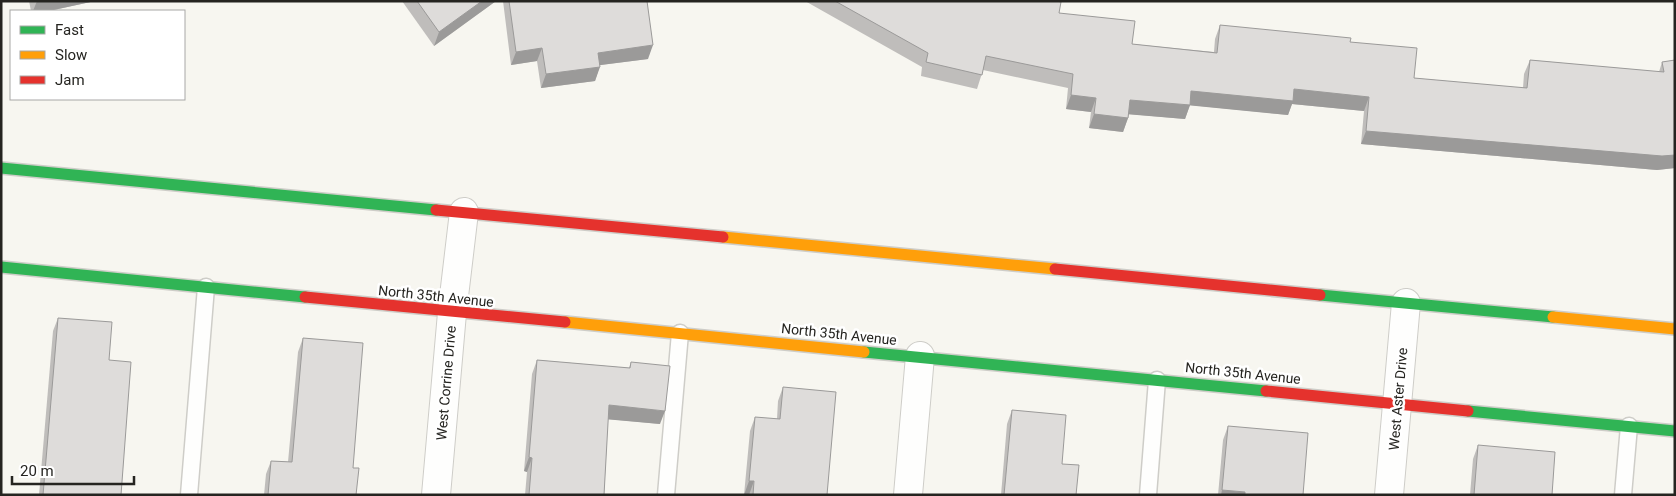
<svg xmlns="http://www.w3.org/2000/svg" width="1676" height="496" font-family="Roboto,sans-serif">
	<rect width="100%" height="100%" fill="#f7f6f0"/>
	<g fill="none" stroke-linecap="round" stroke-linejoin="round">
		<g stroke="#cecdc8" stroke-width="19">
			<g id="lane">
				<polyline points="189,495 206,287"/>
				<polyline points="666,495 680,333"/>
				<polyline points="1148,495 1157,380"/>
				<polyline points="1623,495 1629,426"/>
			</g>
		</g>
		<g stroke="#cecdc8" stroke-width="30">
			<g id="street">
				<polyline points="436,495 452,313 464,212"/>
				<polyline points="908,495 920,356"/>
				<polyline points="1389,495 1406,303"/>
			</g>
		</g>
		<g stroke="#cecdc8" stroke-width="14">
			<g id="fast">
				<polyline points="1,168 436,210"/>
				<polyline points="1,267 305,297"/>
				<polyline points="1320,295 1553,317"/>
				<polyline points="864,352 1266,391"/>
				<polyline points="1468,411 1675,431"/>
			</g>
		</g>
		<g stroke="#cecdc8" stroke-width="14">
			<g id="slow">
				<polyline points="723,237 1055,269"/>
				<polyline points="1553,317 1675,329"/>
				<polyline points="565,322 864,352"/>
			</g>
		</g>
		<g stroke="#cecdc8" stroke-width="14">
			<g id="jam">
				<polyline points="436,210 723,237"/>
				<polyline points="1055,269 1320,295"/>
				<polyline points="305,297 565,322"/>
				<polyline points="1266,391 1468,411"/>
			</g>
		</g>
		<use href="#lane" stroke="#fefefd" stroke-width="16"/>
		<use href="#street" stroke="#fefefd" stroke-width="28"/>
		<use href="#fast" stroke="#30b455" stroke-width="11"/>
		<use href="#slow" stroke="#ff9f0a" stroke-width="11"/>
		<use href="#jam" stroke="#e5322d" stroke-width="11"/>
	</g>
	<g fill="#bfbdbb">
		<polygon points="29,1 95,1 49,11 31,11"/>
		<polygon points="402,1 496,1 434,46"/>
		<polygon points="503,1 647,1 648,59 600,65 595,81 541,88 537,61 511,65"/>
		<polygon points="805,1 1057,1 1059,13 1132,44 1214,52 1215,39 1220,25 1350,42 1414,78 1523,88 1524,74 1530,60 1659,72 1662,62 1675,60 1675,168 1657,170 1361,144 1364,111 1292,104 1288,115 1190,105 1185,119 1129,114 1128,118 1123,132 1089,128 1091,112 1066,109 1068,88 983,70 977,89 921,76 922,67"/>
		<polygon points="58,318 109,360 121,495 39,495 53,331"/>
		<polygon points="303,338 353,468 356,495 264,495 266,474 271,461 288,462 298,352"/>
		<polygon points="537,360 629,368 631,362 660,424 608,419 604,495 525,495 527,472 524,471 532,374"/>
		<polygon points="783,387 827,495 744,495 750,431 755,417 777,419 778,401"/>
		<polygon points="1012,410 1062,464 1076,495 1001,495 1007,424"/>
		<polygon points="1228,426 1303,495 1218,495 1223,440"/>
		<polygon points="1478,445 1552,495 1470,495 1473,459"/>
	</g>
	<g fill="#9b9a99">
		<polygon points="37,1 95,1 49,11 33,11"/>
		<polygon points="482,1 496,1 434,46 439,32"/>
		<polygon points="653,45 648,59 593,66 598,53"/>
		<polygon points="542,48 537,61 511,65 516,52"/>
		<polygon points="600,67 595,81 541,88 546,74"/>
		<polygon points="1294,89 1369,97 1364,111 1292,104 1288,115 1186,105 1191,91"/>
		<polygon points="1071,95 1096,98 1091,112 1066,109"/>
		<polygon points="1130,100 1190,105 1185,119 1125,114"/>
		<polygon points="1094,114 1128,118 1123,132 1089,128"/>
		<polygon points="1366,131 1675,155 1675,168 1657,170 1361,144"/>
		<polygon points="609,405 665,411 660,424 604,419"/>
		<polygon points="529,457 532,458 527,472 524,471"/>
		<polygon points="749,481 754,481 749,495 744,495"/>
		<polygon points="1222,490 1245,492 1245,495 1221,495"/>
	</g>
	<g fill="#dedcda" stroke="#9b9a99">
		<polygon points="417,1 482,1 439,32"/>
		<polygon points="509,1 647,1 653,45 598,53 600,67 546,74 542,48 516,52"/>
		<polygon points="835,1 1057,1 1061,2 1059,13 1135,21 1132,44 1217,53 1220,25 1351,38 1350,42 1417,48 1414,78 1527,88 1530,60 1664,72 1662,62 1675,60 1675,155 1662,156 1366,131 1369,97 1294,89 1293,101 1191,91 1190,105 1130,100 1128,118 1094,114 1096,98 1071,95 1073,74 986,56 982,75 926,62 928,53"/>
		<polygon points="58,318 112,322 109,360 131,362 121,495 43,495"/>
		<polygon points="303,338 363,343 353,468 359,468 356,495 268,495 271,461 292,462"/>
		<polygon points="537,360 630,368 631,362 670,366 665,411 609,405 604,495 529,495 532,458 529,457"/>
		<polygon points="783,387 836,392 827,495 753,495 754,481 749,481 755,417 780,419"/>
		<polygon points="1012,410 1066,415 1062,464 1079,465 1076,495 1004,495"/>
		<polygon points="1228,426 1308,433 1303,495 1245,495 1245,492 1222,490"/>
		<polygon points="1478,445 1555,452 1552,495 1474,495"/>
	</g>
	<g text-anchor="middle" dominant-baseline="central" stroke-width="5" stroke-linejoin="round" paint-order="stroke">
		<g font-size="14" fill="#252420" stroke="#fff">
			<text transform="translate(436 296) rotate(6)">North 35th Avenue</text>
			<text transform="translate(839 334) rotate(6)">North 35th Avenue</text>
			<text transform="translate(1243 373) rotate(6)">North 35th Avenue</text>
			<text transform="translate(446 383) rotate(-85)">West Corrine Drive</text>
			<text transform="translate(1398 399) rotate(-85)">West Aster Drive</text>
		</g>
	</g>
	<rect width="1676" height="496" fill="none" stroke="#252420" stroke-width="5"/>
	<rect x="10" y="10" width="175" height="90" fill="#ffffff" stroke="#a8a7a6"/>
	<rect x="20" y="26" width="25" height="8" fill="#30b455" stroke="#a8a7a6"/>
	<text x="55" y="35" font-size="15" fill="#252420">Fast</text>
	<rect x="20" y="51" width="25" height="8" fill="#ff9f0a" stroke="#a8a7a6"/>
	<text x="55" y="60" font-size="15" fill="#252420">Slow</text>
	<rect x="20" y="76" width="25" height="8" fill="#e5322d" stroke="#a8a7a6"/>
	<text x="55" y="85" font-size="15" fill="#252420">Jam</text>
	<path d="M12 476v8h122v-8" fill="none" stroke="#252420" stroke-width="2.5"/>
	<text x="20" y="476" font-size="15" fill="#252420" stroke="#ffffff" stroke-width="4" paint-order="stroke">20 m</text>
</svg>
